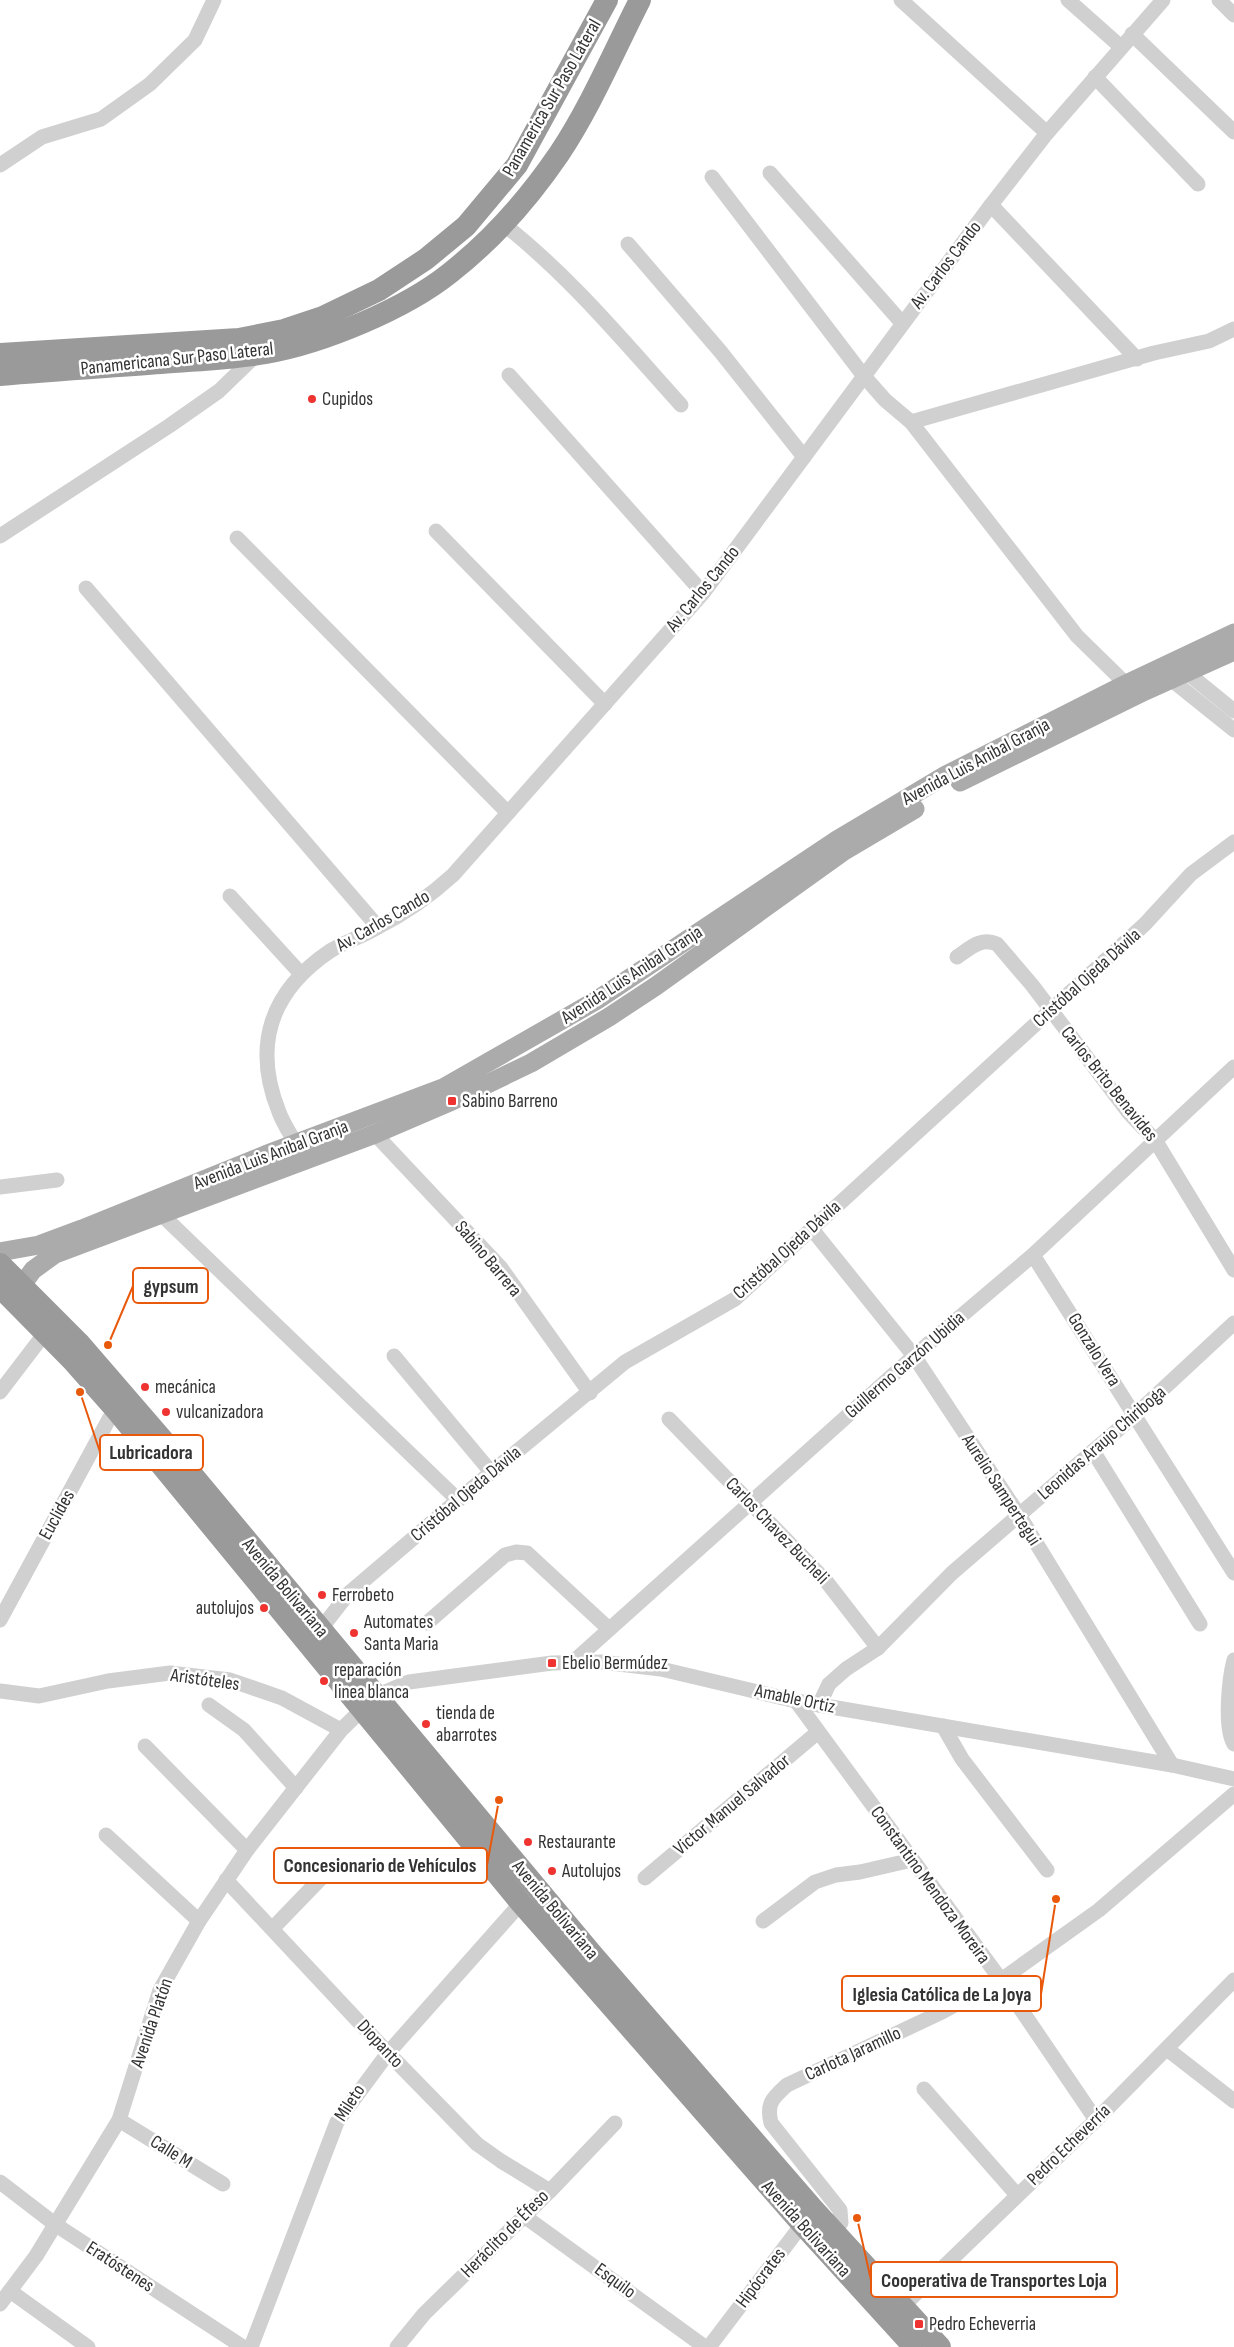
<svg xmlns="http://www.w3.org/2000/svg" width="1234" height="2347" font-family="'Sofia Sans Condensed',sans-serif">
	<rect width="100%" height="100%" fill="#fff"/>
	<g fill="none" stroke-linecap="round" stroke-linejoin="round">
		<g stroke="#d0d0d0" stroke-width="15">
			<polyline points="901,0 1047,133"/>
			<polyline points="1068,0 1121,47"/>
			<polyline points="1219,0 1234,15"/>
			<polyline points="1132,34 1234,132"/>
			<polyline points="1095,77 1198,184"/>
			<polyline points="0,165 42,137 101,119 150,84 195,40 214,0"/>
			<polyline points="770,173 902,323"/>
			<polyline points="712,177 863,375 885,400 911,422 1077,636 1126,684"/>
			<polyline points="991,205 1137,359"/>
			<path d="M502,223C569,275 625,343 681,405"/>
			<polyline points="628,244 720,351 804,457"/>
			<polyline points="509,375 703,593"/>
			<polyline points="911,422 1154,353 1209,341 1234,329"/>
			<polyline points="436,531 605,704"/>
			<polyline points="0,536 169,426 219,391 257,354"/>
			<polyline points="237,538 508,813"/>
			<polyline points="86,588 378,927"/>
			<polyline points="1179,666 1234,711"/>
			<polyline points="1163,673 1234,730"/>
			<polyline points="230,896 301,974"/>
			<path d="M957,957C970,948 981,937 997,944L1032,985L1129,1113L1155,1140L1234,1270"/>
			<polyline points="375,1134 501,1268 590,1393"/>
			<path d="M301,1153C294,1139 284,1126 279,1112C252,1045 271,991 330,951C345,942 363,936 378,927C406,913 430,896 453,875L703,593L991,205L1047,133L1163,0"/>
			<polyline points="0,1187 57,1180"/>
			<polyline points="161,1214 458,1500"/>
			<polyline points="811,1228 914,1356 1019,1515 1172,1765"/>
			<polyline points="1033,1255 1234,1573"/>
			<polyline points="394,1356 491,1472"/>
			<polyline points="0,1392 45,1333"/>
			<polyline points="669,1419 826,1581 878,1648"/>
			<polyline points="1093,1451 1200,1624"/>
			<polyline points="0,1620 109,1419 117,1411"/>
			<polyline points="427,1623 505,1555 516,1552 527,1553 609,1629"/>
			<polyline points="320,1630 348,1594 458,1500 625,1362 735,1299 1145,924 1191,874 1234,842"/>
			<path d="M1234,1660C1229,1679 1224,1728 1234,1744"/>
			<polyline points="574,1661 914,1356 1033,1255 1234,1067"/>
			<polyline points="0,1691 39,1696 108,1681 170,1673 230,1680 282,1698 341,1730"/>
			<polyline points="796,1701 1001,1980 1096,2120"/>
			<polyline points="209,1705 244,1730 296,1788"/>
			<polyline points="819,1705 829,1684 846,1669 878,1648 952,1573 1135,1415 1234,1323"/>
			<polyline points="943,1726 962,1759 1047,1870"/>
			<polyline points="145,1746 247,1850"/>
			<polyline points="106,1835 199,1921"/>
			<polyline points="645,1878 818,1732"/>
			<polyline points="226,1880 388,2053 477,2144 501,2161 550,2191"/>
			<polyline points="763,1921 815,1882 836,1875 860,1872 912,1860"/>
			<polyline points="273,1928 327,1872"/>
			<polyline points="1167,2049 1234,2101"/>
			<polyline points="924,2089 1017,2195"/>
			<polyline points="119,2120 223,2184"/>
			<polyline points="0,2182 56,2225 243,2347"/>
			<polyline points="524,2216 705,2347"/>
			<path d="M834,2232L841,2223L840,2210L771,2123C766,2103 773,2098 787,2085L942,2012L1001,1980L1099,1910L1234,1794"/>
			<polyline points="10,2291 88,2347"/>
			<polyline points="0,2304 36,2256 119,2120 160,1990 199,1921 247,1850 341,1730 376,1696 409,1682 552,1663 601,1662 661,1669 796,1701 1172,1765 1234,1779"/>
			<polyline points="902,2307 1096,2120 1234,1980"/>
			<polyline points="251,2347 337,2122 388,2053 521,1903"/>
			<polyline points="397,2347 424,2314 550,2191 615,2123"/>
			<polyline points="709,2347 807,2218"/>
		</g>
		<g stroke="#ababab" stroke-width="19">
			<polyline points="960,782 1145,691 1234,651"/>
			<polyline points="0,1252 39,1245 82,1229 265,1155 443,1088 597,1000 837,840 946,775 1126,684 1234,633"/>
			<polyline points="22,1285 33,1270 55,1254 375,1134 452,1101 531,1063 609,1017 656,986 844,851 915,809"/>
		</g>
		<g stroke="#9a9a9a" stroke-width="22">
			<polyline points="0,354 239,339 284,330 323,317 379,290 426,259 466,226 517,165 607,0"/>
			<path d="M0,375C54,370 108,367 161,363C196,360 231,359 266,353C323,343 405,309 450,273C492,240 529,198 559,154C591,106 614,51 640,0"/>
			<polyline points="0,1264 79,1343 174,1453 592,1954 814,2210 940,2347"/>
			<polyline points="0,1287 72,1360 117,1411 521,1903 802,2224 914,2347"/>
		</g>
	</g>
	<g fill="#ef3330" stroke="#fff" stroke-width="2">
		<circle cx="312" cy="399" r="5"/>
		<rect x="447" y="1096" width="10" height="10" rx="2.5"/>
		<circle cx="145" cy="1387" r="5"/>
		<circle cx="166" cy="1412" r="5"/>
		<circle cx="322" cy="1595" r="5"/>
		<circle cx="264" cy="1608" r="5"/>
		<circle cx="354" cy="1633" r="5"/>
		<rect x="547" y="1658" width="10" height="10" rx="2.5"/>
		<circle cx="324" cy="1681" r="5"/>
		<circle cx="426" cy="1724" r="5"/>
		<circle cx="528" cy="1842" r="5"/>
		<circle cx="552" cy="1871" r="5"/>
		<rect x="914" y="2319" width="10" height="10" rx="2.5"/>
	</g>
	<g text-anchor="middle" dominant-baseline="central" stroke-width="5" stroke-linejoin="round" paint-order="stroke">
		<g font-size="19" fill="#333" stroke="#fff">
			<text transform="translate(552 98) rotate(-60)">Panamerica Sur Paso Lateral</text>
			<text transform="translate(946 265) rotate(-53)">Av. Carlos Cando</text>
			<text transform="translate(177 359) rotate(-6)">Panamericana Sur Paso Lateral</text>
			<text transform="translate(703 589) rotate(-51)">Av. Carlos Cando</text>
			<text transform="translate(976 762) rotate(-28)">Avenida Luis Anibal Granja</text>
			<text transform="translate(383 921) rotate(-30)">Av. Carlos Cando</text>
			<text transform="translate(632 975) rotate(-33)">Avenida Luis Anibal Granja</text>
			<text transform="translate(1087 978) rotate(-42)">Cristóbal Ojeda Dávila</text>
			<text transform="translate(1109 1084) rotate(51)">Carlos Brito Benavides</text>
			<text transform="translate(271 1155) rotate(-21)">Avenida Luis Anibal Granja</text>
			<text transform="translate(787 1250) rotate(-42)">Cristóbal Ojeda Dávila</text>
			<text transform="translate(488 1259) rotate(50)">Sabino Barrera</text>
			<text transform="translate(1094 1350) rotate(58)">Gonzalo Vera</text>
			<text transform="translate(905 1365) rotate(-41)">Guillermo Garzón Ubidia</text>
			<text transform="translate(1102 1443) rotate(-41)">Leonidas Araujo Chiriboga</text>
			<text transform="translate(1001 1490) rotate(57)">Aurelio Sampertegui</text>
			<text transform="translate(466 1494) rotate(-40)">Cristóbal Ojeda Dávila</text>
			<text transform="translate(57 1515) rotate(-61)">Euclides</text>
			<text transform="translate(777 1531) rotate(46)">Carlos Chavez Bucheli</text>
			<text transform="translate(285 1588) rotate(50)">Avenida Bolivariana</text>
			<text transform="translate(205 1680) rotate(8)">Aristóteles</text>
			<text transform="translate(795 1699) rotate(12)">Amable Ortiz</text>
			<text transform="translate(732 1805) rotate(-40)">Victor Manuel Salvador</text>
			<text transform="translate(930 1885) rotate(54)">Constantino Mendoza Moreira</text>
			<text transform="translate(555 1910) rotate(50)">Avenida Bolivariana</text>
			<text transform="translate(152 2023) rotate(-71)">Avenida Platón</text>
			<text transform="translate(380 2044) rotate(47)">Diopanto</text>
			<text transform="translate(853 2054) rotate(-25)">Carlota Jaramillo</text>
			<text transform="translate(350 2103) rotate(-57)">Mileto</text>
			<text transform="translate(1069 2145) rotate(-44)">Pedro Echeverría</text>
			<text transform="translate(171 2152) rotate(32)">Calle M</text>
			<text transform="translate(806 2229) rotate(48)">Avenida Bolivariana</text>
			<text transform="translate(505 2234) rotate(-45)">Heráclito de Éfeso</text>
			<text transform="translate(120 2267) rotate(33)">Eratóstenes</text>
			<text transform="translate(761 2278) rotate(-53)">Hipócrates</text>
			<text transform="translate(615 2281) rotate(36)">Esquilo</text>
		</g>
		<g font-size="19" fill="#333" stroke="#fff" text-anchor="start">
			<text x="322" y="399">Cupidos</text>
			<text x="462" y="1101">Sabino Barreno</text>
			<text x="155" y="1387">mecánica</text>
			<text x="176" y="1412">vulcanizadora</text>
			<text x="332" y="1595">Ferrobeto</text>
			<text x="254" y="1608" text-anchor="end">autolujos</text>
			<text x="364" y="1622">Automates<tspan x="364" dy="22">Santa Maria</tspan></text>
			<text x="562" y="1663">Ebelio Bermúdez</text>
			<text x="334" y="1670">reparación<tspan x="334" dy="22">linea blanca</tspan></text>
			<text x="436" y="1713">tienda de<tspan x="436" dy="22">abarrotes</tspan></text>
			<text x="538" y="1842">Restaurante</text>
			<text x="562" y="1871">Autolujos</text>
			<text x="929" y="2324">Pedro Echeverria</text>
		</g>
	</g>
	<path fill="none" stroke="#e8590c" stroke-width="2" d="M108 1345L133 1286M80 1392L100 1452M499 1800L487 1865M1056 1899L1041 1994M857 2218L871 2280"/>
	<g fill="#e8590c" stroke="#fff" stroke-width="2">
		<circle cx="108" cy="1345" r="5"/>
		<circle cx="80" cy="1392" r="5"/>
		<circle cx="499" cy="1800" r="5"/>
		<circle cx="1056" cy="1899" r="5"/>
		<circle cx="857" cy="2218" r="5"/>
	</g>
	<g fill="#fff" stroke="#e8590c" stroke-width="2">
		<rect x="133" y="1268" width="75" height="35" rx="5"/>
		<rect x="100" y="1435" width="103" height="35" rx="5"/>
		<rect x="274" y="1848" width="213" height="35" rx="5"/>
		<rect x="842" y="1976" width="199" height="35" rx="5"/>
		<rect x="871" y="2262" width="246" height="35" rx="5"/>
	</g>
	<g font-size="20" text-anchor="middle" font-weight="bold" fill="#333">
		<text x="171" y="1293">gypsum</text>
		<text x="151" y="1459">Lubricadora</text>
		<text x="380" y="1872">Concesionario de Vehículos</text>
		<text x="942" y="2001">Iglesia Católica de La Joya</text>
		<text x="994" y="2287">Cooperativa de Transportes Loja</text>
	</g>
</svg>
